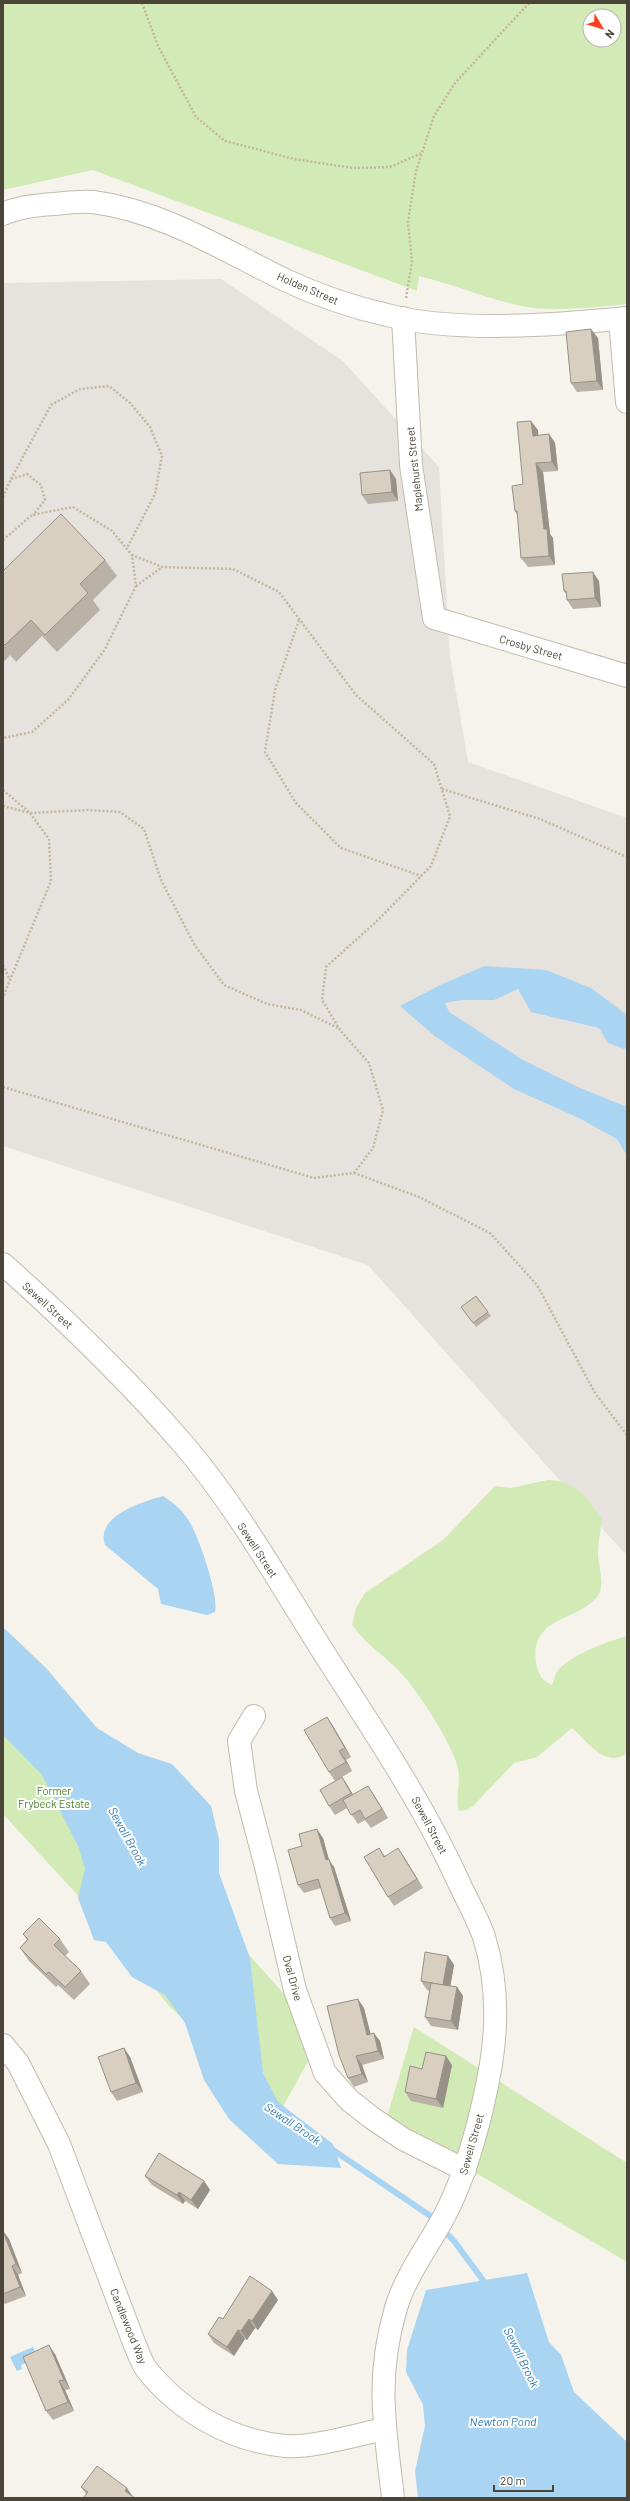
<svg xmlns="http://www.w3.org/2000/svg" width="630" height="2501" font-family="Barlow,sans-serif">
	<rect width="100%" height="100%" fill="#f6f3ec"/>
	<polygon fill="#e6e2dd" points="221,279 343,361 439,467 450,657 468,762 627,818 627,1556 368,1265 3,1146 3,283"/>
	<g fill="#d2eab5" fill-rule="evenodd">
		<path d="M3,3H627V304C601,307 558,311 533,308C494,302 457,285 419,276L417,291L93,170L3,190ZM590,16H614V40H590Z"/>
		<path d="M548,1480C576,1481 586,1496 601,1517C602,1529 598,1539 598,1551C597,1563 606,1584 598,1596C577,1622 530,1616 536,1662C538,1674 541,1680 552,1685C554,1680 555,1674 558,1670C573,1654 606,1642 627,1636V1753C605,1769 588,1742 572,1728L537,1757L514,1763L473,1806L466,1810L459,1811C455,1797 461,1782 458,1768C452,1743 418,1691 400,1672C385,1656 365,1644 352,1625L356,1608L365,1593L443,1540L495,1486L511,1488Z"/>
		<polygon points="3,1648 150,1845 322,2036 281,2110 169,2006 104,1924 3,1814"/>
		<polygon points="414,2027 627,2163 627,2262 386,2120"/>
	</g>
	<g fill="#a9d4f2">
		<polygon points="485,966 546,970 591,988 627,1015 627,1050 608,1043 599,1028 531,1012 518,989 494,1000 462,1000 445,1003 449,1012 523,1060 580,1088 627,1107 627,1156 617,1139 579,1118 514,1089 436,1037 400,1006 440,985"/>
		<path d="M163,1496C174,1503 182,1510 189,1521C199,1537 219,1595 215,1612L207,1615L161,1604L158,1589L105,1545C95,1516 142,1502 163,1496Z"/>
		<polygon points="3,1627 46,1668 97,1728 138,1753 172,1764 211,1806 219,1839 219,1873 250,1958 263,2073 278,2102 333,2144 341,2168 278,2164 229,2119 204,2080 185,2023 165,1995 132,1977 106,1942 94,1940 78,1898 85,1869 79,1848 42,1775 3,1735"/>
		<polygon points="527,2273 549,2342 561,2355 574,2392 627,2442 627,2498 418,2498 415,2471 425,2426 423,2405 406,2372 407,2350 426,2290"/>
		<polygon points="33,2347 38,2357 21,2365 22,2369 17,2371 10,2357"/>
	</g>
	<g fill="none" stroke-linecap="round" stroke-linejoin="round">
		<polyline stroke="#a9d4f2" stroke-width="6" points="330,2148 429,2215 454,2241 488,2287"/>
		<g stroke="#c2bbae" stroke-width="24">
			<g id="minor">
				<path d="M3,214C18,207 37,205 54,204C66,203 81,201 93,202C163,211 223,250 285,280C317,295 352,307 387,315C456,333 556,325 627,318"/>
				<polyline points="403,318 411,465 434,618 627,676"/>
				<polyline points="620,319 627,402"/>
				<path d="M3,1264C67,1321 128,1380 184,1445C241,1512 284,1591 331,1664C377,1736 425,1807 460,1885C468,1902 478,1919 484,1937C497,1979 498,2021 491,2064C483,2111 468,2170 446,2213C430,2244 406,2274 396,2308C375,2379 385,2427 393,2498"/>
				<polyline points="254,1716 239,1741 246,1791 266,1867 295,1990 325,2073 349,2100 372,2118 403,2139 465,2170"/>
				<path d="M3,2045L18,2063L59,2144L133,2340C137,2350 141,2362 147,2370C181,2412 231,2441 285,2446C312,2448 356,2435 384,2429"/>
			</g>
		</g>
		<g stroke="#c4b79f" stroke-width="2.5" stroke-dasharray="2 2" stroke-linecap="butt">
			<polyline points="142,3 158,46 196,117 225,141 294,159 353,168 390,167 422,153"/>
			<polyline points="406,298 412,261 408,222 416,171 434,116 455,83 529,3"/>
			<polyline points="11,479 51,405 80,389 109,386 130,403 150,427 162,456 155,494 127,548"/>
			<polyline points="3,497 11,479 27,474 41,485 45,500 33,515"/>
			<polyline points="3,540 32,515 73,507 112,531 132,555 136,586 105,649 68,700 32,732 3,738"/>
			<polyline points="136,586 161,568"/>
			<polyline points="299,620 275,690 265,752 296,803 341,848 421,876"/>
			<polyline points="442,789 540,819 627,857"/>
			<polyline points="3,790 30,813 88,810 120,812 144,829 161,880 194,944 224,985 267,1004 301,1010 340,1029"/>
			<polyline points="3,806 30,813 49,839 51,881 3,997"/>
			<polyline points="3,965 10,980"/>
			<polyline points="3,1087 314,1178 354,1173 373,1148 383,1110 369,1063 340,1030 322,1000 326,967 378,920 431,866 450,816 434,764 356,695 279,592 233,569 162,567 132,555"/>
			<polyline points="354,1173 419,1197 490,1233 537,1285 595,1393 627,1435"/>
		</g>
		<use href="#minor" stroke="#fff" stroke-width="22"/>
	</g>
	<g fill="#bab2a6">
		<polygon points="598,338 603,390 577,392 571,383"/>
		<polygon points="538,430 538,436 549,434 555,443 558,471 543,472 550,534 553,538 555,565 528,567 521,558 518,516 515,511 523,484"/>
		<polygon points="390,470 396,479 398,501 368,504 362,495"/>
		<polygon points="105,560 117,576 93,600 100,610 57,652 42,636 16,662 10,655 3,663 3,571"/>
		<polygon points="599,581 601,607 573,609 567,600 567,595 564,591"/>
		<polygon points="476,1296 491,1316 476,1327 461,1307"/>
		<polygon points="327,1717 333,1726 351,1757 346,1760 352,1771 335,1781 329,1772"/>
		<polygon points="342,1777 353,1795 368,1786 374,1795 388,1818 371,1828 365,1820 358,1824 347,1808 335,1815 329,1806"/>
		<polygon points="323,1838 329,1860 334,1867 351,1921 335,1926 330,1918 321,1888 304,1893 298,1885 302,1846"/>
		<polygon points="379,1848 385,1856 404,1857 423,1888 394,1906 388,1897"/>
		<polygon points="23,1934 60,1939 69,1952 65,1956 81,1971 90,1984 74,2000 58,1985 56,1987 29,1961 20,1948 27,1940"/>
		<polygon points="448,1956 454,1965 450,1986 457,1987 463,1996 458,2030 431,2026 425,2017 430,1991 427,1990 421,1981"/>
		<polygon points="364,2008 370,2034 380,2041 384,2059 362,2065 368,2082 354,2087 348,2078"/>
		<polygon points="124,2048 130,2057 143,2092 117,2101 111,2092"/>
		<polygon points="452,2065 443,2108 411,2101 405,2092 422,2069"/>
		<polygon points="145,2176 204,2181 210,2190 198,2209 185,2201 183,2204 152,2185"/>
		<polygon points="3,2231 9,2239 22,2273 18,2275 26,2296 5,2304 3,2301"/>
		<polygon points="278,2300 258,2330 255,2328 247,2340 245,2339 234,2356 214,2343 208,2334 223,2319"/>
		<polygon points="55,2354 70,2389 65,2390 74,2411 53,2420 46,2411"/>
		<polygon points="81,2487 127,2488 86,2494"/>
	</g>
	<g fill="#979187">
		<polygon points="591,329 598,338 603,390 597,381"/>
		<polygon points="531,421 538,430 539,445 533,436"/>
		<polygon points="549,434 555,443 558,471 552,462"/>
		<polygon points="536,463 543,472 550,534 553,538 555,565 549,556 544,529"/>
		<polygon points="390,470 396,479 398,501 392,492"/>
		<polygon points="593,572 599,581 601,607 595,598"/>
		<polygon points="327,1717 333,1726 351,1757 345,1748"/>
		<polygon points="339,1751 346,1760 352,1771 346,1762"/>
		<polygon points="342,1777 348,1786 357,1802 351,1793"/>
		<polygon points="368,1786 374,1795 388,1818 382,1809"/>
		<polygon points="317,1829 323,1838 329,1860 334,1867 351,1921 345,1913 326,1860"/>
		<polygon points="398,1848 404,1857 423,1888 417,1879"/>
		<polygon points="448,1956 454,1965 449,1994 443,1985"/>
		<polygon points="457,1987 463,1996 458,2030 451,2021"/>
		<polygon points="358,1999 364,2008 373,2043 367,2035"/>
		<polygon points="374,2033 380,2041 384,2059 378,2051"/>
		<polygon points="124,2048 130,2057 143,2092 136,2083"/>
		<polygon points="356,2056 362,2065 368,2082 362,2074"/>
		<polygon points="446,2056 452,2065 443,2108 436,2099"/>
		<polygon points="204,2181 210,2190 198,2209 191,2200"/>
		<polygon points="179,2192 185,2201 183,2204 177,2195"/>
		<polygon points="3,2231 9,2239 22,2273 16,2264"/>
		<polygon points="12,2266 18,2275 26,2296 20,2287"/>
		<polygon points="272,2291 278,2300 258,2330 252,2321"/>
		<polygon points="249,2319 255,2328 247,2340 241,2331"/>
		<polygon points="238,2330 245,2339 234,2356 227,2347"/>
		<polygon points="49,2345 55,2354 70,2389 64,2380"/>
		<polygon points="59,2381 65,2390 74,2411 68,2402"/>
		<polygon points="127,2488 133,2497 125,2491"/>
	</g>
	<g fill="#d8cfc1" stroke="#979187">
		<polygon points="591,329 597,381 571,383 566,332"/>
		<polygon points="531,421 533,436 549,434 552,462 536,463 544,529 547,529 549,556 521,558 517,511 515,511 512,486 523,484 517,422"/>
		<polygon points="390,470 392,492 362,495 360,473"/>
		<polygon points="61,514 105,560 80,584 88,593 45,635 31,620 5,645 3,643 3,571"/>
		<polygon points="593,572 595,598 567,600 566,591 564,591 562,574"/>
		<polygon points="476,1296 488,1312 473,1323 461,1307"/>
		<polygon points="327,1717 345,1748 339,1751 346,1762 329,1772 304,1730"/>
		<polygon points="342,1777 351,1793 329,1806 320,1790"/>
		<polygon points="368,1786 382,1809 365,1819 360,1810 351,1815 343,1800"/>
		<polygon points="317,1829 326,1860 329,1859 345,1913 330,1918 318,1879 298,1885 288,1850 302,1846 299,1834"/>
		<polygon points="379,1848 384,1857 398,1848 417,1879 388,1897 364,1857"/>
		<polygon points="39,1918 60,1939 54,1945 81,1971 65,1987 49,1972 46,1974 20,1948 28,1939 23,1934"/>
		<polygon points="425,1952 448,1956 443,1985 421,1981"/>
		<polygon points="431,1983 457,1987 451,2021 425,2017"/>
		<polygon points="358,1999 367,2035 374,2033 378,2051 356,2056 362,2074 348,2078 339,2055 327,2006"/>
		<polygon points="124,2048 136,2083 111,2092 98,2057"/>
		<polygon points="426,2052 446,2056 436,2099 405,2092 410,2066 422,2069"/>
		<polygon points="159,2153 204,2181 191,2200 179,2192 177,2195 145,2176"/>
		<polygon points="3,2232 16,2264 12,2266 20,2287 3,2294"/>
		<polygon points="250,2276 272,2291 252,2321 249,2319 241,2331 238,2330 227,2347 208,2334 219,2317 223,2319"/>
		<polygon points="49,2345 64,2380 59,2381 68,2402 46,2411 23,2357"/>
		<polygon points="97,2466 127,2488 125,2491 135,2498 83,2498 88,2492 81,2487"/>
	</g>
	<g text-anchor="middle" dominant-baseline="central" stroke-width="4" stroke-linejoin="round" paint-order="stroke">
		<g font-size="11" fill="#4b4439" stroke="#fff">
			<text transform="translate(308 288) rotate(23)">Holden Street</text>
			<text transform="translate(414 469) rotate(-96)">Maplehurst Street</text>
			<text transform="translate(531 647) rotate(16)">Crosby Street</text>
			<text transform="translate(48 1305) rotate(42)">Sewell Street</text>
			<text transform="translate(258 1550) rotate(57)">Sewell Street</text>
			<text transform="translate(430 1825) rotate(62)">Sewell Street</text>
			<text transform="translate(293 1978) rotate(75)">Oval Drive</text>
			<text transform="translate(471 2144) rotate(-74)">Sewell Street</text>
			<text transform="translate(129 2326) rotate(68)">Candlewood Way</text>
		</g>
		<g font-size="11" fill="#4a7f2a" stroke="#fff">
			<text x="54" y="1790">Former<tspan x="54" dy="13">Frybeck Estate</tspan></text>
		</g>
		<g font-size="12" font-style="italic" fill="#2e7ab2" stroke="#fff">
			<text transform="translate(128 1836) rotate(61)">Sewall Brook</text>
			<text transform="translate(293 2123) rotate(34)">Sewall Brook</text>
			<text transform="translate(522 2357) rotate(64)">Sewall Brook</text>
			<text x="503" y="2421">Newton Pond</text>
		</g>
	</g>
	<rect width="630" height="2501" fill="none" stroke="#4b4439" stroke-width="8"/>
	<g transform="translate(602 28) rotate(128)"><circle r="19" fill="#ffffff" stroke="#b7b4b0"/>
	<path d="M0-3L7 15L0 10L-7 15Z" fill="#fc3f1d"/>
	<text y="-6" font-size="11" font-weight="bold" text-anchor="middle" fill="#4b4439">N</text>
	</g>
	<path d="M494 2485v6h59v-6" fill="none" stroke="#4b4439" stroke-width="2"/>
	<text x="500" y="2485" font-size="12" fill="#4b4439" stroke="#ffffff" stroke-width="3" paint-order="stroke">20 m</text>
</svg>
